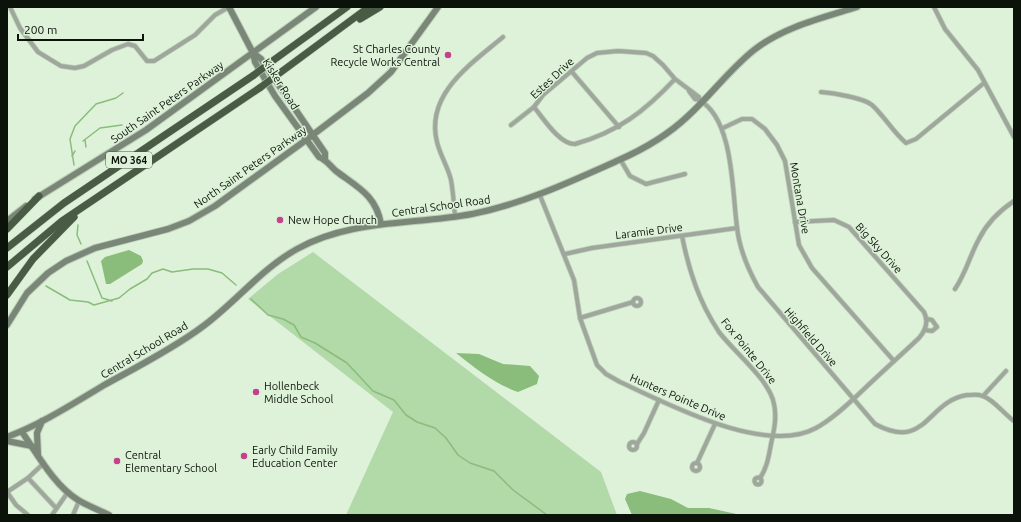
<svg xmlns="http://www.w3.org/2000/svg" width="1021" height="522" font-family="Ubuntu,sans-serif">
	<rect width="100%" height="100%" fill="#def2d9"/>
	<polygon fill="#b2d9a8" points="313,252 601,472 617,515 346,515 393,412 248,299 278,274"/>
	<g fill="#8abc7c">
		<polygon points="129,250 141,256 143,261 142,264 110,284 106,284 101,261 105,257"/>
		<path d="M456,353L479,354L503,364L530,366L539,376L537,384L518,392C495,384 475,368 456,353Z"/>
		<polygon points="640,491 671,499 688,508 709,508 741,515 632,515 625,499 627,494"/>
	</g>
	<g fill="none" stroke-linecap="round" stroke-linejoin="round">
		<g stroke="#8abc7c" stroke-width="1.5">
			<polyline points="85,140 86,147"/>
			<polyline points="83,141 100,128 122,125"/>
			<polyline points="72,156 75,151"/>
			<polyline points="74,165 70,139 75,126 96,104 116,98 123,93"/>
			<polyline points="78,225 77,235 81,244"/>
			<polyline points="87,261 102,298 112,301"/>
			<polyline points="46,286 70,300 88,302 94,305 119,298 130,289 147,279 152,273 163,269 172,272 193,269 208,269 222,273 236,285"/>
			<polyline points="251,299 268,315 283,319 294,325 301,337 315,343 347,363 373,391 394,400 406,415 417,422 435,428 446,438 458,455 470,463 494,471 513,490 547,515"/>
		</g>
		<g stroke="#bcceb8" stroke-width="5.5">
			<g id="minor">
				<polyline points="10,7 20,28 38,52 61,66 75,68 84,66 112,50 128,44 135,46 147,61 154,61 195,35 215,15 229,7"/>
				<polyline points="934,7 945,29 978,70 1014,137"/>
				<polyline points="572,72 619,127"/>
				<path d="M675,79L663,65L653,56L646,53L618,51L597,53L587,58L543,95L534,107C543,118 560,145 575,144C618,132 645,111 675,79L699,97V100C734,119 732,192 737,227C739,247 748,269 758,287L875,424C926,452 927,401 967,395C972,395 978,394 983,396C994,400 1004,414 1014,421"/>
				<polyline points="689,91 695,99 699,100"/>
				<path d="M821,92C833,93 864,98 872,105C885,117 893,132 906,143L916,139L984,83"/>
				<polyline points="511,125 534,107"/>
				<polyline points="723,128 742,119 752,119 765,129 777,145 785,161 799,245 812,268 894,361"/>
				<polyline points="620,159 630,176 646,184 685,174"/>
				<path d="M539,193L574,280L580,318L597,365L606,374L620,382C668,404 765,456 816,428C833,419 849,403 863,390C882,372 901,355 919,338C926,330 929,322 924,312L849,227L834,220L795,222"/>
				<path d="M455,216C454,204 453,191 451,180C448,167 440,155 437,142C425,94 471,64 503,37"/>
				<path d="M682,236C689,271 699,302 719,332C734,352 770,380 774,404C777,417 774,431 771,444C769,455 767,468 760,478"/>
				<polyline points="565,254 592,248 737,228"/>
				<path d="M955,289C966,273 970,255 979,239C987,223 999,211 1014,201"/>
				<circle cx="637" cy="302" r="4"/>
				<polyline points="580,318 633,302"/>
				<polyline points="925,330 932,331 937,327 932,320 927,319"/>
				<polyline points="983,396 1006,371"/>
				<circle cx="633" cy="446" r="4"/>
				<polyline points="637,444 644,433 659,400"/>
				<polyline points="697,463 715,424"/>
				<circle cx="696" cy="467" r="4"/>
				<circle cx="758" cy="481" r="3.5"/>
				<polyline points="28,478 56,508"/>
				<polyline points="28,515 16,505 7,492 28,478 44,463"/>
				<polyline points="52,515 68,492"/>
				<polyline points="73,515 79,501"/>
			</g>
		</g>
		<g stroke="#bcceb8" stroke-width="8">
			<g id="secondary">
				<path d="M229,7L253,53L255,62L275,96L319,157C327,160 330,166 336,171C357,187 376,195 381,224"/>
				<polyline points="253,53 261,59 325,153 325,160"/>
				<polyline points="35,199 146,130 316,7"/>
				<polyline points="7,221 26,206"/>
				<polyline points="7,325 27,293 48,273 66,261 95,248 168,229 189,221 215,206 306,140 368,93 391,72 438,7"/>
				<path d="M22,432C38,455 54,485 78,500C88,506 99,510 109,515"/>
				<path d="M7,437C42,424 74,403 106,384C137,367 174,348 202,327C235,303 261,269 297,249C351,219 413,225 472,214C523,204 572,181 619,160C644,149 668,135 688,116C711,95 730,69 754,50C783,27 822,18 857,7"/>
				<polyline points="7,441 32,446"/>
				<polyline points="38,455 37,433 42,421"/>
			</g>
		</g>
		<g stroke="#bcceb8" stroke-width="8">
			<g id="motorway">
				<polyline points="360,19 380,7"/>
				<polyline points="271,62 347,7"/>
				<polyline points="277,75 369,7"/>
				<polyline points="7,229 39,196"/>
				<polyline points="7,248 64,203 254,75"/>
				<polyline points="7,267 62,221 261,87"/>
				<polyline points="7,295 33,259 74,217"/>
			</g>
		</g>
		<use href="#minor" stroke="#9fa79d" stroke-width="4"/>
		<use href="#secondary" stroke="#7a8677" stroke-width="6"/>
		<use href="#motorway" stroke="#495a45" stroke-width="7"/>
		<g stroke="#bcceb8" stroke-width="8" stroke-linecap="butt">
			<g id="motorway-bridge">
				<polyline points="254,75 271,62"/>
				<polyline points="261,87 277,75"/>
			</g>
		</g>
		<use href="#motorway-bridge" stroke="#495a45" stroke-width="7"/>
	</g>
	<g fill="#c3428b" stroke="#def2d9" stroke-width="1.5">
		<circle cx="448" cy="55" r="4"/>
		<circle cx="280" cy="220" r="4"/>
		<circle cx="256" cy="392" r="4"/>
		<circle cx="244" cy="456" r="4"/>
		<circle cx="117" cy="461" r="4"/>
	</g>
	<g text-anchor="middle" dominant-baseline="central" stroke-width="3" stroke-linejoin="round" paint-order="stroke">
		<rect fill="#def2d9" stroke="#4a5548" stroke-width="1" x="106" y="152" width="46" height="16" rx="3"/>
		<g font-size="10" font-weight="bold" fill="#0b120a">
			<text x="129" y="160">MO 364</text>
		</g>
		<g font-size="11" fill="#0b120a" stroke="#def2d9" text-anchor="start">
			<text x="440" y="49" text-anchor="end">St Charles County<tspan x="440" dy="13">Recycle Works Central</tspan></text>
			<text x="288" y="220">New Hope Church</text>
			<text x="264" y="386">Hollenbeck<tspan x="264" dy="13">Middle School</tspan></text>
			<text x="252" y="450">Early Child Family<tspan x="252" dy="13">Education Center</tspan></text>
			<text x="125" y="455">Central<tspan x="125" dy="13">Elementary School</tspan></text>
		</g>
		<g font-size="11" fill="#0b120a" stroke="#def2d9">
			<text transform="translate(552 78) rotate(-43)">Estes Drive</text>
			<text transform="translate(281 84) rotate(58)">Kisker Road</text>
			<text transform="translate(167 102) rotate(-35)">South Saint Peters Parkway</text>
			<text transform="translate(250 167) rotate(-35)">North Saint Peters Parkway</text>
			<text transform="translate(800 198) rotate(80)">Montana Drive</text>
			<text transform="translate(441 206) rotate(-8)">Central School Road</text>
			<text transform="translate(649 231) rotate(-7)">Laramie Drive</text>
			<text transform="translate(879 248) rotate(48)">Big Sky Drive</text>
			<text transform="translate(811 337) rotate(49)">Highfield Drive</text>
			<text transform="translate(144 350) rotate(-31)">Central School Road</text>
			<text transform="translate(749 351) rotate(51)">Fox Pointe Drive</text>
			<text transform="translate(678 397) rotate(23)">Hunters Pointe Drive</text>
		</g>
	</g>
	<rect width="1021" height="522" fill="none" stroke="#0b120a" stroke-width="16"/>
	<path d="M18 34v6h125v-6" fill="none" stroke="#0b120a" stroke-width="2"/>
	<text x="24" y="34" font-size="12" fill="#0b120a" stroke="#def2d9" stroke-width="3" paint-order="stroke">200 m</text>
</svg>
